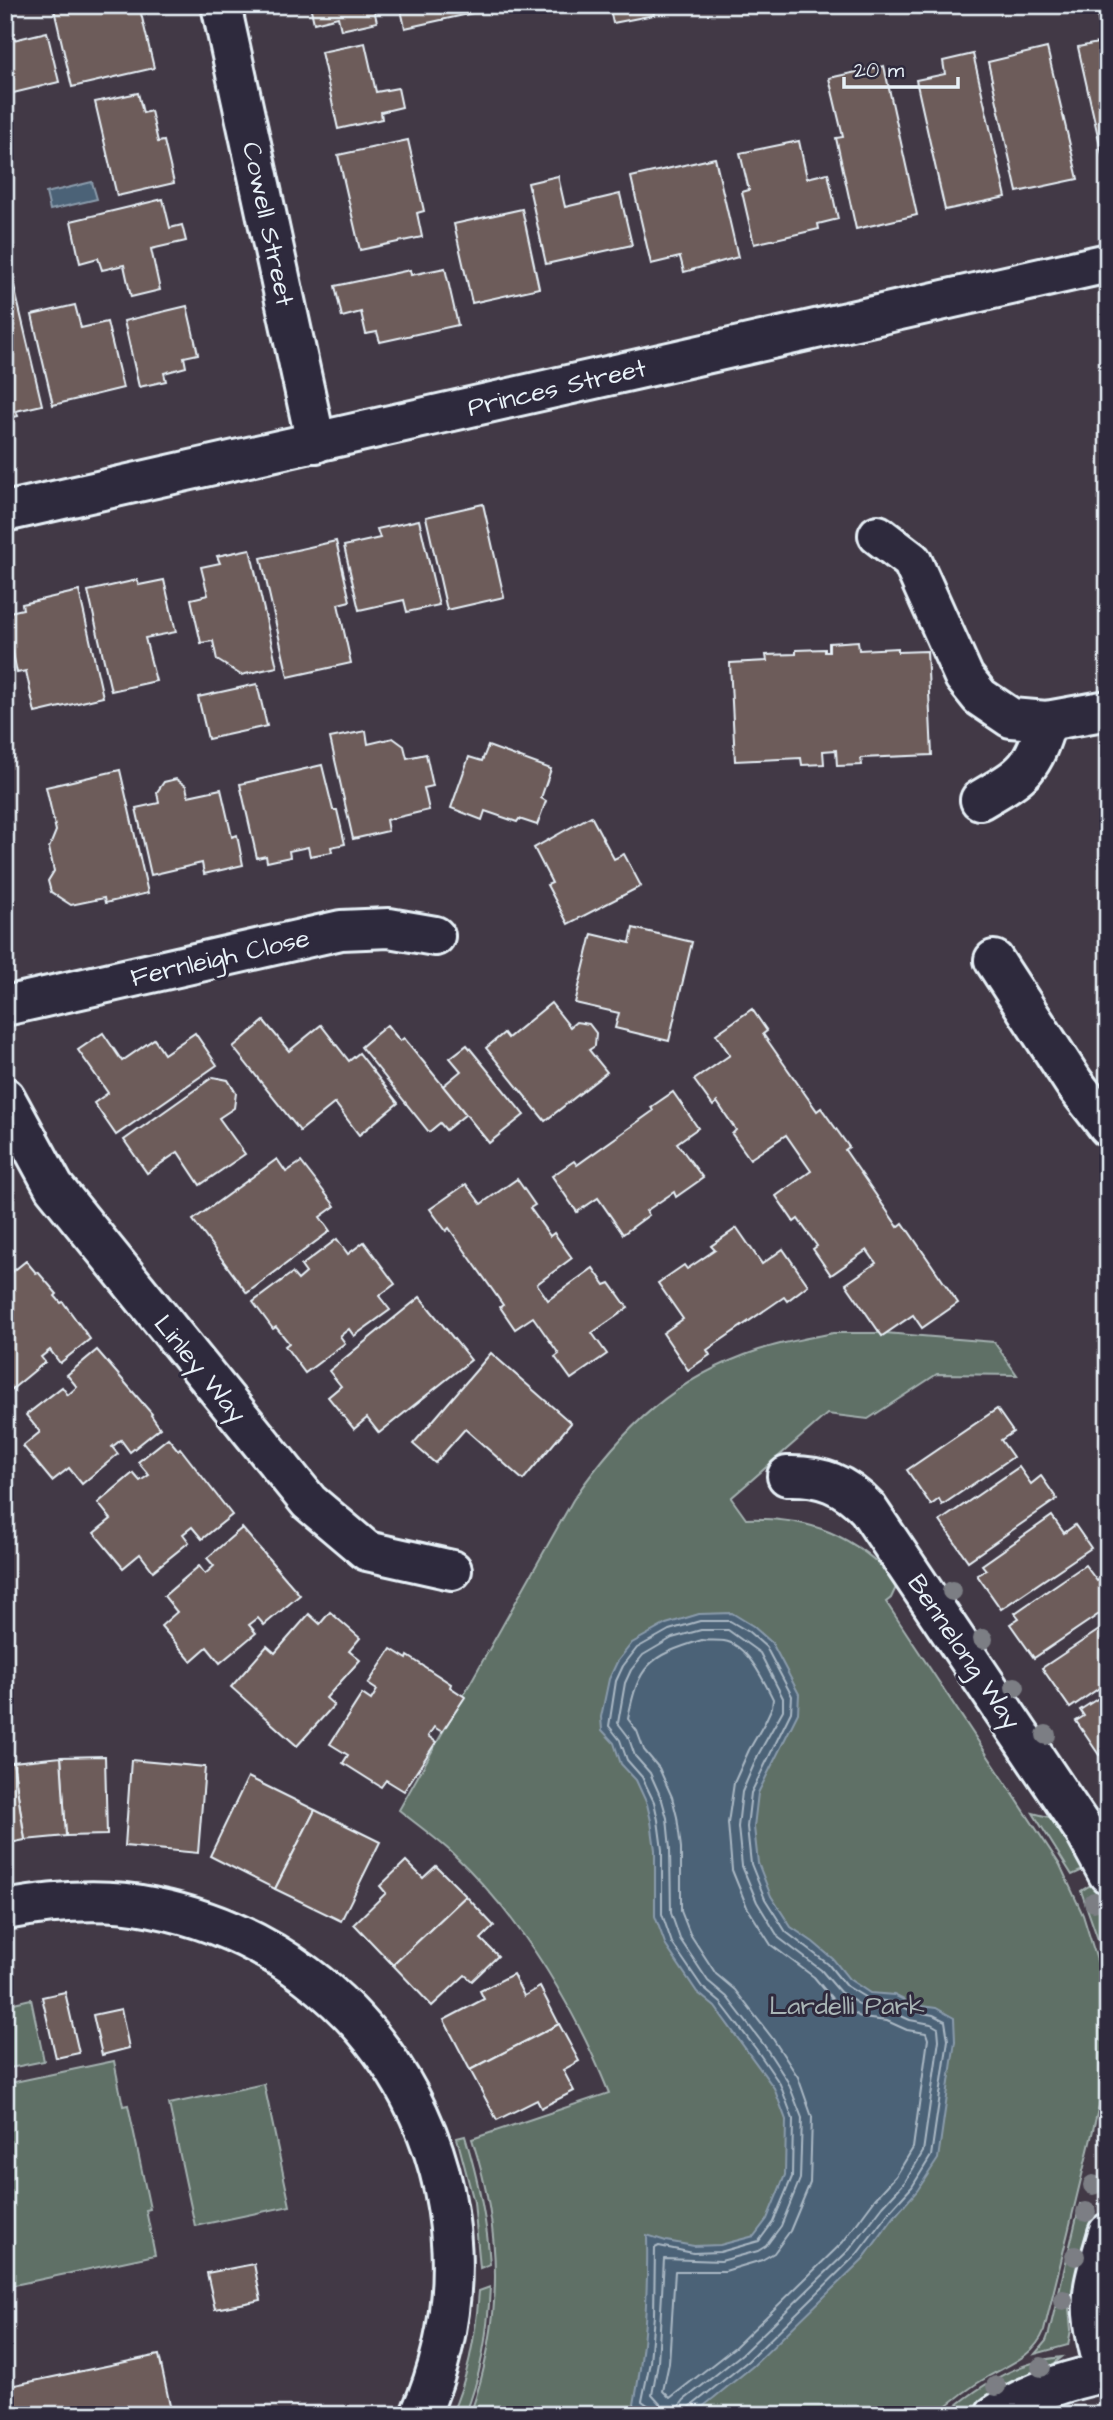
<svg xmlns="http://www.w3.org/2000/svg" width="1113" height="2420" font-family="'Architects Daughter',sans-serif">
	<rect width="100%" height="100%" fill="#423946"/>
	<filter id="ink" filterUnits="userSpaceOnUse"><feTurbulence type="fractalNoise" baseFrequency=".0143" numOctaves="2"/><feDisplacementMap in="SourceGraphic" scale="14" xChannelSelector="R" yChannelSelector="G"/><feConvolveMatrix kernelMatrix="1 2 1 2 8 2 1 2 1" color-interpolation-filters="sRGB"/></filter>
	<g filter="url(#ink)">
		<g fill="#5e6f66" stroke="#a3b0af" stroke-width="2">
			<path d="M833,1333H885L994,1342L1017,1375L937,1374L868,1419L827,1414L731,1498L746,1519C810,1517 855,1535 898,1583L891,1598L886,1602L1060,1865L1083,1915L1099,1967L1106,2011L1107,2054L1101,2097L1044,2331C1034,2356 1010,2364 989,2376C970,2387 952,2401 936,2415H470C503,2321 503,2234 472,2139L609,2093C572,2002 521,1917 449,1850C433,1836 415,1823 399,1810L573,1500C622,1428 676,1377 759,1350C783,1342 809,1338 833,1333Z"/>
			<polygon points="1033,1813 1053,1818 1085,1869 1072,1875"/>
			<path d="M1094,1883C1104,1907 1113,1924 1101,1948L1081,1891Z"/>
			<polygon points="31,1999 44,2061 5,2069 5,2005"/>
			<polygon points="114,2061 123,2106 128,2105 150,2209 146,2210 155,2255 5,2287 5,2084"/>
			<polygon points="264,2084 290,2206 195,2226 169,2104"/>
			<path d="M465,2136C478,2179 487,2220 490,2264L480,2268L474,2202L457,2138Z"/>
			<polygon points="1080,2204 1094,2208 1069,2308 1071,2330 1068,2345 1035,2354 1046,2341 1049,2333"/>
			<path d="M490,2287C488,2331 482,2374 465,2415H451C469,2376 476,2334 479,2291Z"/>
			<path d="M1062,2357L1045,2371L999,2391L964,2415H945C977,2387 1018,2361 1062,2357Z"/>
		</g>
		<g fill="#4c6277" stroke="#8a9bab" stroke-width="2">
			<polygon points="92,182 97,199 50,210 46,193"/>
			<path d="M732,1613L753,1626L772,1643L799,1694L798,1713L758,1793L754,1827L758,1863L771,1896L791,1927L813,1942L833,1959L849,1979L870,1993L894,1995L914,2005L936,2008L954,2018L955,2041L938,2159L917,2191L895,2216L863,2259L753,2366L700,2409L688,2415L633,2410C645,2349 648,2297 647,2235L666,2241L694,2246L720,2245L754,2236L767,2219L785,2175L786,2120L774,2088L715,2007L697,1992L666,1946L655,1916V1850L651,1821L647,1804L636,1780L621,1764L614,1743L602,1730L601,1717L609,1679L617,1662L632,1643L666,1624L699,1614Z"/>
		</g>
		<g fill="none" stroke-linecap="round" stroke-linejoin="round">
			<g stroke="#aab8c4" stroke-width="2">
				<path d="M702,1640C709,1641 717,1640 724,1641C747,1644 764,1681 773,1699L772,1707L765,1722L749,1750L734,1783L728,1823L732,1870L747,1907L771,1945L814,1977L834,2001L862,2018L887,2021L907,2030L926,2033L928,2039L913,2148L896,2176L875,2199L843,2242L735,2347L670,2398L663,2391L669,2363L675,2271H725L762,2260L774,2253L790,2231L810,2183L812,2117L798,2077L773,2039L735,1990L716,1974L690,1934L681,1911V1848L677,1817L672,1797L659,1768L644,1750L637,1731L628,1719C638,1665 649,1656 702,1640Z"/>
				<polyline points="653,2415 652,2408 642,2401 650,2362 654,2315 655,2248 659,2246 693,2253 720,2252 759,2241 773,2222 792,2177 793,2119 780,2084 756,2049 721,2003 702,1987 672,1943 662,1914 662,1850 658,1820 654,1802 642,1777 627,1760 620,1740 609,1726 616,1681 623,1666 637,1648 669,1630 700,1621 730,1621 749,1632 766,1647 792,1696 791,1712 751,1793 747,1827 751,1864 765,1899 786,1932 828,1964 845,1985 868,1999 892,2002 912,2011 933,2015 945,2021 948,2040 931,2156 912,2187 890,2211 857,2254 748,2361 690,2407 687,2415"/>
				<polyline points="662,2415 661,2405 652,2395 658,2362 664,2259 721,2261 758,2251 766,2246 781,2226 800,2179 802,2118 788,2082 764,2045 727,1997 708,1981 680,1939 671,1913 670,1849 667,1818 662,1800 650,1773 635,1756 628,1736 618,1723 625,1683 631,1670 643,1655 672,1638 701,1630 728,1630 760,1653 783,1698 783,1710 758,1755 742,1792 738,1827 742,1866 757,1902 779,1938 821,1970 840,1992 865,2008 890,2011 910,2020 931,2024 938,2028 939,2040 923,2152 905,2182 883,2206 850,2249 742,2354 684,2400 679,2407 679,2415"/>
			</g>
		</g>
		<g fill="#6d5c5a" stroke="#e8f1f8" stroke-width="2">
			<polygon points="53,5 139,5 154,68 72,87"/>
			<polygon points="310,5 373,5 377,22 341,30 338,17 314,23"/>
			<polygon points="400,5 480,5 482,11 405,28"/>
			<polygon points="609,5 652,5 654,15 613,23"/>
			<polygon points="1108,7 1108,167 1105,167 1078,47 1103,42 1096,10"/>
			<polygon points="47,32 59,82 5,95 5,42"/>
			<polygon points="365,43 376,92 398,88 402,107 381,112 382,119 338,129 321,52"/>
			<polygon points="1047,48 1078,179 1017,192 988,62"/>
			<polygon points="973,54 1006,197 945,210 916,80 945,74 943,61"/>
			<polygon points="884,66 917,215 856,229 836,138 843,137 829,78"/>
			<polygon points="138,93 143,113 151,111 158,142 164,141 174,183 117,196 95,102"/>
			<polygon points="408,140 424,211 417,213 422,237 360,250 338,155"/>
			<polygon points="799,141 807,178 828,173 838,219 818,224 819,229 754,244 742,192 749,190 740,153"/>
			<polygon points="715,158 738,257 684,272 680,257 651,264 631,177"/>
			<polygon points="558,176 565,207 620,194 632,245 546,264 528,183"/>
			<polygon points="163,199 170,228 182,225 186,241 151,249 160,290 131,297 124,265 102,270 98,258 80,263 71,221"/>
			<polygon points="522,209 539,288 472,303 454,224"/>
			<polygon points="445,268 458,325 380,342 377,332 366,334 361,312 342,317 335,286 410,270 411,275"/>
			<polygon points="13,282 42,405 16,411 18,416 5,419 5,283"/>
			<polygon points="75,305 81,328 107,322 123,388 53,405 32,315"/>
			<polygon points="187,306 198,354 184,357 186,367 164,373 166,381 139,387 124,321"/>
			<polygon points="483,504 504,597 447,610 426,517"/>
			<polygon points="419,520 439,605 407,612 404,600 359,610 344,546 380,538 377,529"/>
			<polygon points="336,541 350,601 338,604 351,663 288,677 261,558"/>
			<polygon points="250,549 277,667 241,675 217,660 213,641 201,643 191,599 208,595 201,567 220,563 217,556"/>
			<polygon points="137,580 139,585 164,580 176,632 145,638 156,681 111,691 88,591"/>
			<polygon points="79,591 103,697 35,713 26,671 17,673 5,613 23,609 22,604"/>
			<polygon points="858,641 859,650 898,648 898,652 927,651 932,755 861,758 862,765 837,766 836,750 823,751 824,764 802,765 801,758 735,761 730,663 767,661 766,655 796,654 796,650 825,649 825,652 829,652 829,643"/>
			<polygon points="257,684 267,726 208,739 198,697"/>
			<polygon points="366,731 368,744 393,738 404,746 407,758 426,754 433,786 424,788 429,810 386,820 388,831 353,839 330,738"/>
			<polygon points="488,746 551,769 541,798 546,801 537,825 519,819 517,822 485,811 482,820 451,808 469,757 482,761"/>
			<polygon points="322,765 333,810 337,810 345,844 331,847 332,852 310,856 308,847 289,851 290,857 267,862 266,856 257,858 240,784"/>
			<polygon points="120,770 148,893 105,903 104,898 71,905 51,892 48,881 54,871 49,848 56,831 46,787"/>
			<polygon points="176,779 186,786 188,796 221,789 232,837 237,835 243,865 204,874 202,863 151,875 136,808 159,803 157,792 164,782"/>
			<polygon points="591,816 614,859 624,854 641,886 568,924 547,885 552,883 534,848"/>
			<polygon points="633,928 692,942 669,1041 615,1028 619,1013 575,1003 592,934 630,943"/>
			<polygon points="551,1003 570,1027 576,1022 589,1024 596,1033 595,1046 589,1050 607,1072 545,1121 486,1048 504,1033 508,1038"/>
			<polygon points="752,1009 767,1031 763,1034 817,1111 821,1108 849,1147 845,1150 898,1227 903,1223 958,1303 922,1328 913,1315 882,1336 846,1284 876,1263 867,1250 831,1275 813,1249 817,1246 798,1219 794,1222 776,1196 811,1171 786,1135 750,1159 732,1134 736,1130 717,1102 713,1106 694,1080 730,1055 716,1034"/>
			<polygon points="264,1021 289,1051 321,1025 349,1061 359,1053 398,1103 359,1135 335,1103 300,1131 233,1047"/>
			<polygon points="387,1025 400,1041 404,1038 466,1114 446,1130 440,1123 429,1132 361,1047"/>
			<polygon points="103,1033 122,1061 154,1039 164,1054 195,1033 217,1065 116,1135 94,1103 108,1093 78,1050"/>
			<polygon points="467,1045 524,1115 489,1143 443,1086 461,1071 450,1058"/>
			<polygon points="213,1077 228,1080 236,1093 234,1108 219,1118 245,1154 200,1185 178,1152 147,1173 124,1140"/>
			<polygon points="673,1092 698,1128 677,1143 703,1178 676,1197 674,1192 646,1211 649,1215 623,1234 598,1198 577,1212 552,1176 574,1161 577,1165 653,1111 651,1107"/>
			<polygon points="277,1159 286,1172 301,1162 335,1206 320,1217 330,1231 247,1293 193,1220"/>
			<polygon points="517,1179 535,1205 530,1208 550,1236 554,1233 572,1258 537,1284 548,1300 593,1268 605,1285 610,1283 628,1308 592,1333 607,1354 571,1379 555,1357 559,1354 533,1317 515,1329 500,1307 503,1305 449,1228 446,1231 430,1209 466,1184 481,1204"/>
			<polygon points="737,1228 762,1264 783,1249 808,1285 787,1301 784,1297 707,1350 710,1355 688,1370 663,1333 683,1319 658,1283 684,1265 687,1269 715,1250 711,1246"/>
			<polygon points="337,1239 348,1254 364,1242 395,1284 379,1296 390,1310 354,1336 349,1329 340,1336 345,1343 305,1373 285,1346 289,1343 276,1327 273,1329 253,1302 292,1273 298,1280 306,1273 301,1266"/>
			<polygon points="26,1261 36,1273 38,1272 57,1294 55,1296 61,1303 63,1302 90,1339 60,1363 50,1350 41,1357 45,1362 5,1395 5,1278"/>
			<polygon points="420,1297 471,1360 379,1433 367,1418 354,1429 328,1397 341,1386 329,1371"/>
			<polygon points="97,1350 152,1414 151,1415 160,1428 130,1452 121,1440 112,1447 118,1454 82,1484 69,1468 52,1481 23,1446 40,1432 26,1415 62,1387 68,1395 77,1387 67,1375"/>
			<polygon points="491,1353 571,1423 523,1480 465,1429 435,1463 413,1444"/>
			<polygon points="997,1409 1013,1432 1001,1440 1013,1457 942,1505 939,1499 931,1505 907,1470"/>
			<polygon points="168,1438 178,1450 180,1448 232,1515 202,1539 192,1527 183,1534 189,1542 153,1571 140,1554 123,1568 94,1533 111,1519 98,1503 133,1473 140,1481 149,1475 138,1462"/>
			<polygon points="1019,1467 1031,1484 1041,1476 1057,1499 968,1561 940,1521"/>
			<polygon points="1052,1516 1064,1533 1075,1525 1091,1548 1001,1609 977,1575 986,1570 982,1565"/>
			<polygon points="242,1528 300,1595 264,1625 258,1618 249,1625 256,1633 220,1663 207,1647 191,1661 161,1626 177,1612 164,1596 199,1566 205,1574 214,1566 207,1558"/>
			<polygon points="1085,1565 1097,1581 1108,1575 1108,1608 1034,1658 1010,1624 1019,1618 1015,1613"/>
			<polygon points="330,1612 360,1638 349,1651 360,1660 326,1698 334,1705 297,1746 231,1687 267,1646 275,1653 309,1614 320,1624"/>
			<polygon points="1108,1624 1108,1682 1070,1708 1042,1668"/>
			<polygon points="391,1649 407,1659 408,1656 451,1684 450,1687 465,1697 442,1732 434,1727 428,1736 436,1742 404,1791 386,1780 381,1787 343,1763 348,1755 330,1744 362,1694 371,1700 377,1690 368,1684"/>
			<polygon points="1108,1692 1108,1750 1099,1755 1076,1721 1084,1716 1080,1710"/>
			<polygon points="105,1756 107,1835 66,1836 61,1757"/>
			<polygon points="61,1757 66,1836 25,1840 13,1762"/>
			<polygon points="131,1760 205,1767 198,1853 125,1846"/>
			<polygon points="13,1762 25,1840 5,1844 5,1763"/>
			<polygon points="248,1777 315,1810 275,1889 210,1856"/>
			<polygon points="315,1810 380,1842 341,1921 275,1889"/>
			<polygon points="406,1861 423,1878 436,1866 466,1896 393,1965 354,1924 386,1893 380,1886"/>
			<polygon points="466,1896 494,1926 481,1939 498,1956 472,1981 465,1975 432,2006 393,1965"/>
			<polygon points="513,1974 524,1996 540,1987 559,2024 470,2070 444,2020 484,1999 480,1991"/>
			<polygon points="65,1992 79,2053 56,2058 42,1997"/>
			<polygon points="121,2009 129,2048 102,2055 93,2015"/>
			<polygon points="559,2024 579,2061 563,2070 574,2091 541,2108 537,2100 497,2120 470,2070"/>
			<polygon points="254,2264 261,2300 215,2309 207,2273"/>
			<polygon points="159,2355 172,2415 11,2415 5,2387"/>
		</g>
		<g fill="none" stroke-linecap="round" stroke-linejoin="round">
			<g stroke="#e8f1f8" stroke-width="44">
				<g id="minor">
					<polyline points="221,5 316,443"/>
					<polyline points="5,512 1108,263"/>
					<polyline points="878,535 912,561 964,677 980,697 1011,718 1047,721 1108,710"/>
					<path d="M980,800C1024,774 1032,771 1047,721"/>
					<polyline points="994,960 1074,1083 1108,1127"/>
					<polyline points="5,1006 341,930 389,928 435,936"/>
					<polyline points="5,1097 54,1187 309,1502 367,1551 452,1570"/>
					<path d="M787,1476C821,1475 845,1484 868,1509L1085,1832L1108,1874"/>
					<path d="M5,1910C54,1901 104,1897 152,1907C386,1953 516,2196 420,2415"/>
					<path d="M1105,2373C1098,2344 1089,2315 1094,2286C1097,2269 1103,2251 1108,2233"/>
					<path d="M995,2415C1029,2392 1067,2380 1108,2372"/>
				</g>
			</g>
			<use href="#minor" stroke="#2f2a3d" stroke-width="38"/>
		</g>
		<g fill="#7b7e84">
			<circle cx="952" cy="1591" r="10"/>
			<circle cx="983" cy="1639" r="10"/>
			<circle cx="1015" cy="1687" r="10"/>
			<circle cx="1046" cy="1735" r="10"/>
			<circle cx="1094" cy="1902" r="10"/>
			<circle cx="1093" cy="2185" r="10"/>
			<circle cx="1086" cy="2212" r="10"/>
			<circle cx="1075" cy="2256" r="10"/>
			<circle cx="1063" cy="2300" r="10"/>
			<circle cx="1041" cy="2367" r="10"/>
			<circle cx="996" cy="2386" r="10"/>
		</g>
	</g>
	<g text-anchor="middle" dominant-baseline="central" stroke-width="6" stroke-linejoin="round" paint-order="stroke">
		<g font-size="26" fill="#e8f1f8" stroke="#2f2a3d">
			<text transform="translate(268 224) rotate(78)">Cowell Street</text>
			<text transform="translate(557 388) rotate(-13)">Princes Street</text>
			<text transform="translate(220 958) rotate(-13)">Fernleigh Close</text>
			<text transform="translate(200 1369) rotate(51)">Linley Way</text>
			<text transform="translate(964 1652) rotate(56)">Bennelong Way</text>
		</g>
		<g font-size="26" fill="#aab6b6" stroke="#2f2a3d">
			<text x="847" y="2006">Lardelli Park</text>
		</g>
	</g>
	<rect width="1113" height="2420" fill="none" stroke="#2f2a3d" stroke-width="28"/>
	<rect x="14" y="14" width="1085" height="2392" fill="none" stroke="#e8f1f8" stroke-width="2.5" filter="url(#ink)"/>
	<path d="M844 77v10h114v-10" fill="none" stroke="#e8f1f8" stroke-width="3.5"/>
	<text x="854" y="77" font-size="21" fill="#e8f1f8" stroke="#2f2a3d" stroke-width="5" paint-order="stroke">20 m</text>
</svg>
